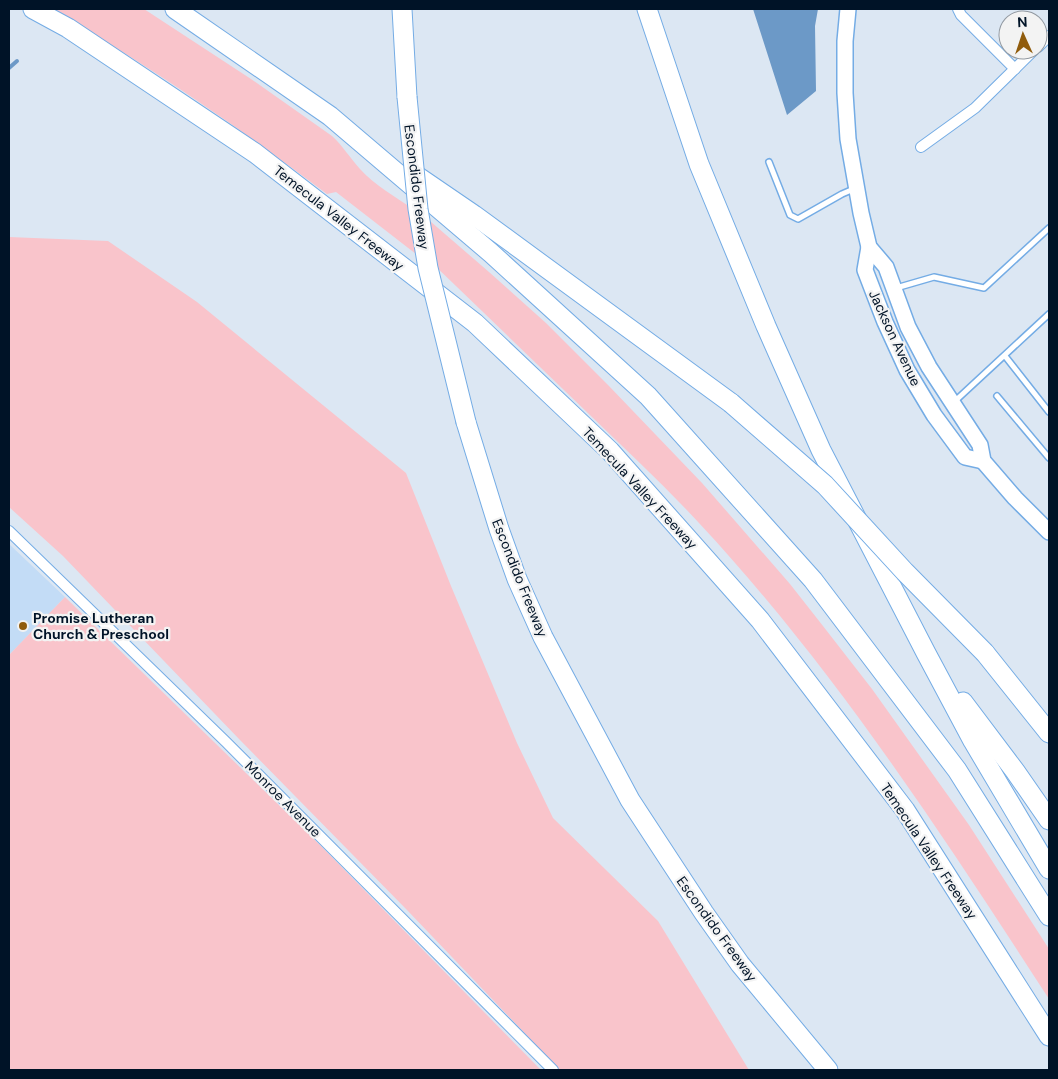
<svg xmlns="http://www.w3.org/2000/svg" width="1058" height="1079" font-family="'DM Sans',sans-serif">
	<rect width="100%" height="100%" fill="#dce7f3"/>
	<polygon fill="#c3dcf6" points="9,544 65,597 9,655"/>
	<g fill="#f9c4cb">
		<path d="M51,9H144L251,79L332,136C343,146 350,158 360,169C374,185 396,197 413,209L425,261L336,192L327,194C238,127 147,64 51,9Z"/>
		<path d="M423,215L489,272L546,323L609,386L702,483L790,584L823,626L872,689L969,825L1049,949V999C942,834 834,668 699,523C665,486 628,452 592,417C539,366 485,314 431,262Z"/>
		<polygon points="9,237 108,241 197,302 406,473 451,586 517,743 553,818 658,921 749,1070 560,1070 407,910 239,739 63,556 9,507"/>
		<polygon points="65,597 322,847 541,1070 9,1070 9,655"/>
	</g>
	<polygon fill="#6c99c7" points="753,9 818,9 815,26 816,91 787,115"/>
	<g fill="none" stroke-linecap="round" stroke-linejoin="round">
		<polyline stroke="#6c99c7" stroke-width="4" points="9,68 17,61"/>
		<g stroke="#74ace5" stroke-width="8">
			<g id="lane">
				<polyline points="769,162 790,215 798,219 842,194 856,188"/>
				<polyline points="896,288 934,277 984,288 1049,228"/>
				<polyline points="1005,356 1049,412"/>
				<polyline points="997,396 1049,458"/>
				<polyline points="954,402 1049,314"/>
			</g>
		</g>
		<g stroke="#74ace5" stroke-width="12">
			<g id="street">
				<polyline points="958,9 961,15 1015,69"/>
				<polyline points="1038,47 1049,36"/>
				<polyline points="921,147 975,108 1034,50"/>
				<polyline points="9,531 226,742 553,1070"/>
			</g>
		</g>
		<g stroke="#74ace5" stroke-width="18">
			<g id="secondary">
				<polyline points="848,9 845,41 845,93 848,139 861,213 869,247 886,267 908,327 929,367 980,445 983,461 1015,498 1049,532"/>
				<polyline points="869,247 865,270 885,322 907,370 934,415 965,457 983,461"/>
			</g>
		</g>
		<g stroke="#74ace5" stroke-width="21">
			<g id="highway">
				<polyline points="33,9 68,28 255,153 475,323 610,451 760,620 905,810 1049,1036"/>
				<polyline points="175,9 330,116 491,253 648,396 813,580 957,770 1049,916"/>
				<polyline points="402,9 407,97"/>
				<polyline points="647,9 699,164 766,326 821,450 926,653 973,741 1049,869"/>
				<polyline points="414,174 474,215 731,403"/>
				<polyline points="466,422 499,529 517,579 543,637 630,800 704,913 740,964 828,1070"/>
				<polyline points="985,653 1049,733"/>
				<polyline points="963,702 1015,771 1049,820"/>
			</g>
		</g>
		<use href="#lane" stroke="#fff" stroke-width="5"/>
		<use href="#street" stroke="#fff" stroke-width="10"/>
		<use href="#secondary" stroke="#fff" stroke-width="15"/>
		<use href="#highway" stroke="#fff" stroke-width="19"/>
		<g stroke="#74ace5" stroke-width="21" stroke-linecap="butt">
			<g id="highway-bridge">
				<polyline points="407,97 418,209 428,268 466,422"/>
				<polyline points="731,403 825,485 905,572 985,653"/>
			</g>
		</g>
		<use href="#highway-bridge" stroke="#fff" stroke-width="19"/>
	</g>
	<circle fill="#905c0d" stroke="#f3f3f3" stroke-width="2" cx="23" cy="626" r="5"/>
	<g text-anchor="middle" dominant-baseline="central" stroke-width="4.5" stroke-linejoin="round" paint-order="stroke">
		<g font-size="14" fill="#001327" stroke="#f3f3f3">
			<text transform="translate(417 187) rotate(83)">Escondido Freeway</text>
			<text transform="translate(339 218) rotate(38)">Temecula Valley Freeway</text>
			<text transform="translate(895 338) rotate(65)">Jackson Avenue</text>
			<text transform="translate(640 488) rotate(47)">Temecula Valley Freeway</text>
			<text transform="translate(520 578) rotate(68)">Escondido Freeway</text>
			<text transform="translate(283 799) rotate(45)">Monroe Avenue</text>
			<text transform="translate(929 851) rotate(56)">Temecula Valley Freeway</text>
			<text transform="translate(717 929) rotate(54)">Escondido Freeway</text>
		</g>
		<g font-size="14" font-weight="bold" fill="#001327" stroke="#f3f3f3" text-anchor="start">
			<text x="33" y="618">Promise Lutheran<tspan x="33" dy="16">Church &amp; Preschool</tspan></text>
		</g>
	</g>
	<rect width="1058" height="1079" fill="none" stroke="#001327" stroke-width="20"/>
	<g transform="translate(1023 35) rotate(357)"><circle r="24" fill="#f3f3f3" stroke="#9299a1"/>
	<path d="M0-4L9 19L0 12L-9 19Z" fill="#905c0d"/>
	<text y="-8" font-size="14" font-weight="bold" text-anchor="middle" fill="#001327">N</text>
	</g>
</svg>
